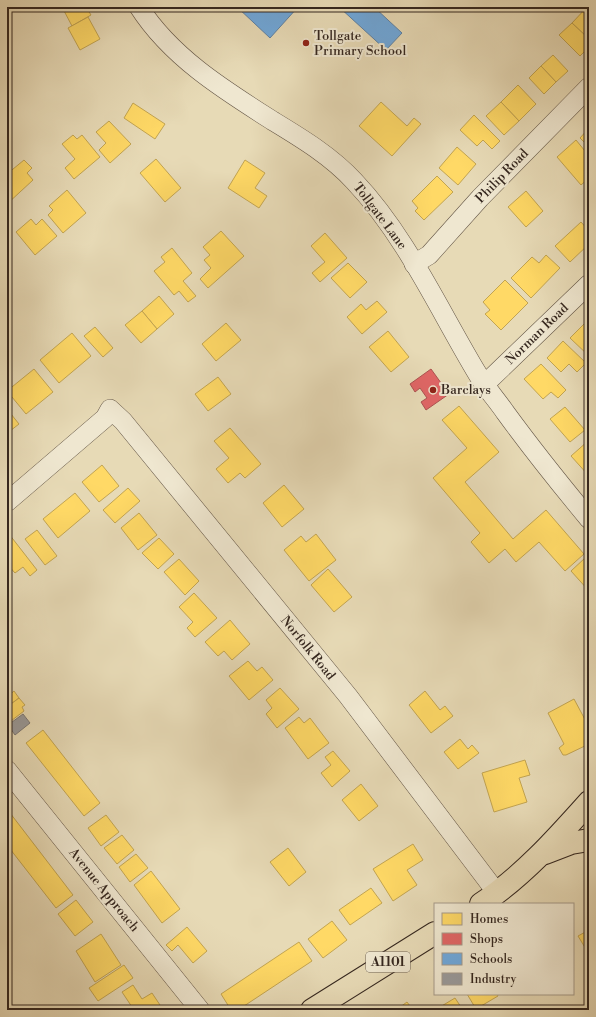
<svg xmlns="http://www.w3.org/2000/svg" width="596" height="1017" font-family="'Libre Bodoni',serif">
	<rect width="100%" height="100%" fill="#e7dab6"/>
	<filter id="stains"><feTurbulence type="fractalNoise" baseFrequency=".005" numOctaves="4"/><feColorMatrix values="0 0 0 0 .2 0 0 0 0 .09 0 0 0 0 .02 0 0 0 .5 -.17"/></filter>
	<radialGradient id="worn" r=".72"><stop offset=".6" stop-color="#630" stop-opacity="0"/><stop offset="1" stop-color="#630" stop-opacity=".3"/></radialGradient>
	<g fill="#ffd966" stroke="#c2a451">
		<polygon points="62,7 86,7 91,15 72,26"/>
		<polygon points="587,7 589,7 589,39 572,23"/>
		<polygon points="88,17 100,39 80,50 68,28"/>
		<polygon points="572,23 589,39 589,47 580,56 559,35"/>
		<polygon points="553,55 568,71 556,82 541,66"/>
		<polygon points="541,66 556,82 544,94 529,78"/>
		<polygon points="518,85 536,104 519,121 501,102"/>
		<polygon points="381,102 407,126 414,118 421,124 392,156 359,126"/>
		<polygon points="501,102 519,121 504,135 486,116"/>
		<polygon points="133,103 165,124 155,139 124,118"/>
		<polygon points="474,115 500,141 492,149 483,140 477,146 460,130"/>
		<polygon points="109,121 131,144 110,163 99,150 106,143 96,132"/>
		<polygon points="589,128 589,147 580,138"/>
		<polygon points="73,135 77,139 82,135 100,157 74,179 65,168 75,159 62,144"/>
		<polygon points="576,140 589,156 589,178 581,185 557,157"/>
		<polygon points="457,147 476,164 458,185 439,168"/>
		<polygon points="156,159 181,188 165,202 140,173"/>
		<polygon points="24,160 32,168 27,173 33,180 7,204 7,174"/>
		<polygon points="245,160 265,173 255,188 267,196 259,208 228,188"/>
		<polygon points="437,176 453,192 424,220 415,211 418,208 412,201"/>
		<polygon points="67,190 86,213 63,233 48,215 53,210 49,206"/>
		<polygon points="526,191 543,211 526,227 508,207"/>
		<polygon points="31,219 36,225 42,219 57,236 35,255 16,232"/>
		<polygon points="581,222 589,231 589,244 570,262 555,246"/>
		<polygon points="221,231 244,256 208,288 200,279 211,268 204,260 210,255 203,247"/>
		<polygon points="325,233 347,258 320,282 312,273 325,262 311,246"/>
		<polygon points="172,248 192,273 183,281 196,296 188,302 179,291 174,295 154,271 165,262 161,257"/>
		<polygon points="546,255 560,268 531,298 511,278 532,257 539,263"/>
		<polygon points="348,263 367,282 350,298 331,278"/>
		<polygon points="505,280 528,303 501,330 485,314 490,310 483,302"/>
		<polygon points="159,296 174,314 157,329 142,311"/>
		<polygon points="377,301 387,312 362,334 347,317 361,304 366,310"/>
		<polygon points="142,311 157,329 141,343 125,325"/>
		<polygon points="589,319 589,356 570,338"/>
		<polygon points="226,323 241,340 216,361 202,344"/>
		<polygon points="95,327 113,348 103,357 84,336"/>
		<polygon points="388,331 409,357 391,372 369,347"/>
		<polygon points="72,333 91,356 59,383 40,360"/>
		<polygon points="563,341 586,363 577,372 569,364 561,372 547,358"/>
		<polygon points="541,364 566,390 558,398 551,392 543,399 524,379"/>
		<polygon points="34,369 53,392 26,414 7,391"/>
		<polygon points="218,377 231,394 208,411 195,394"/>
		<polygon points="459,406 499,452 465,482 513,539 546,510 584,554 565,571 539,542 516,562 505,549 489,563 471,542 480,533 433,478 467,448 442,420"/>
		<polygon points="565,407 585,430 570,442 550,419"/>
		<polygon points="7,409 19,424 10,431 7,429"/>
		<polygon points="230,428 261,464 245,478 240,473 228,483 216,469 229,458 214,441"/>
		<polygon points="588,441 589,442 589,476 571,456"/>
		<polygon points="102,465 119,486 99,502 82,482"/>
		<polygon points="284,485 304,509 282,527 263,503"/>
		<polygon points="128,488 140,501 115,523 103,510"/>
		<polygon points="75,493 90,511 58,538 43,519"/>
		<polygon points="139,513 157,535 138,550 121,528"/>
		<polygon points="37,530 57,556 45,565 25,539"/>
		<polygon points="9,534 37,570 30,576 23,567 15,573 7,564 7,535"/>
		<polygon points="316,534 336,560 309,581 284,550 301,536 306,542"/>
		<polygon points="159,538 174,554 158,569 142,553"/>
		<polygon points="585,558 589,562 589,591 571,571"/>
		<polygon points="179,559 199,581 185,595 164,572"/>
		<polygon points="328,569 352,597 334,612 311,585"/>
		<polygon points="194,593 217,618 195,637 187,628 193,622 179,607"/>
		<polygon points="230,620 250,644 232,660 224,651 218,656 205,642"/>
		<polygon points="248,661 257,671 262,667 273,680 249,700 229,676"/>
		<polygon points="280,688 299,709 277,728 266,714 272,708 266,700"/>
		<polygon points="14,691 19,698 7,707 7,697"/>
		<polygon points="425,691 440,710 445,706 453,716 431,733 409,705"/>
		<polygon points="19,698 25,705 22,707 24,711 7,724 7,707"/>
		<polygon points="574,699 589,727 589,744 566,755 563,755 559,748 564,744 548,713"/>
		<polygon points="299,717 304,723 310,718 329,743 308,759 285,728"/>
		<polygon points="43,730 100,803 84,816 26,743"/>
		<polygon points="460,739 468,749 472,745 479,753 458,769 444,752"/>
		<polygon points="333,751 350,771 332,787 321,773 331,765 325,757"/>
		<polygon points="525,760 530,775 519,778 527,802 494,812 482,773"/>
		<polygon points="361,784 378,806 359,821 342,800"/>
		<polygon points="7,809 73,895 56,908 7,845"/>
		<polygon points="106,815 119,832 101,846 88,828"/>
		<polygon points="122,835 134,850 117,864 104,848"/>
		<polygon points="413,844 423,860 407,870 417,885 393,901 373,869"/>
		<polygon points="288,848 306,872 289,886 270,862"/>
		<polygon points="136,854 148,868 130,882 119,867"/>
		<polygon points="151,871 180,909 162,923 134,885"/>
		<polygon points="371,888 382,903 350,925 339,910"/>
		<polygon points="76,900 93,922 75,936 58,914"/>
		<polygon points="332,921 347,940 323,958 308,939"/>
		<polygon points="187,927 207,951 193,963 178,945 172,951 166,945"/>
		<polygon points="589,930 589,954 578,936"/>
		<polygon points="101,934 121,965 95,982 76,951"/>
		<polygon points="299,942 312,961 238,1010 231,1010 221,994"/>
		<polygon points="124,965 133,978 98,1001 89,988"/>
		<polygon points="133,985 142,999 152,993 160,1005 153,1010 134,1010 122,992"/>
		<polygon points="467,994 497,994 498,996 476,1009"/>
		<polygon points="455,998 463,1010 435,1010"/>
		<polygon points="407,1002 413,1010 396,1010"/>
	</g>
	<polygon fill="#e06666" stroke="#ad5351" points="431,369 449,394 426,410 421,402 427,398 420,388 415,392 410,384"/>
	<g fill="#6fa8dc" stroke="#5e81a3">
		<polygon points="237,7 298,7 270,38"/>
		<polygon points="339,7 374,7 402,33 386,50"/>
	</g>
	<polygon fill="#999" stroke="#7b7774" points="23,714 30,723 15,735 8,725"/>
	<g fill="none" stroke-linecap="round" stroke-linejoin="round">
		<g stroke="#625445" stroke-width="20">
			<g id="minor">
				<path d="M139,7C171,57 224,90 273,121C301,138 331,156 354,181C406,236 438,308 477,373C485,387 496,399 505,412C532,449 560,484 589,519"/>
				<polyline points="414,264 429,255 480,198 589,87"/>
				<polyline points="485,384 589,284"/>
				<polyline points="7,502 105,418 110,409 123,421 348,696 497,893"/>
				<polyline points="7,770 200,1010"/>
			</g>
		</g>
		<g stroke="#35271f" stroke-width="24">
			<g id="major">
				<polyline points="545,853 571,843 589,840"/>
				<path d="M481,904C523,876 556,839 589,802"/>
				<polyline points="312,1010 435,933"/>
			</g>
		</g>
		<use href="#minor" stroke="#efe7d0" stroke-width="19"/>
		<use href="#major" stroke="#e7dab6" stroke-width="22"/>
	</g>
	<g fill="#8f2418" stroke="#efe7d0" stroke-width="1.5">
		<circle cx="306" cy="43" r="4"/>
		<circle cx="433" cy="390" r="4"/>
	</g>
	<g text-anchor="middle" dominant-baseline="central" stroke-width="4" stroke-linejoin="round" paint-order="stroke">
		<rect fill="#efe7d0" stroke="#6d6154" stroke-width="1" x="366" y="952" width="44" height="20" rx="3"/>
		<g font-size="12" font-weight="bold" fill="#35271f">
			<text x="388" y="962">A1101</text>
		</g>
		<g font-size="13" fill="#35271f" stroke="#efe7d0" text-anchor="start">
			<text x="314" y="36">Tollgate<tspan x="314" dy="15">Primary School</tspan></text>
			<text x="441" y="390">Barclays</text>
		</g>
		<g font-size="13" fill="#35271f" stroke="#efe7d0">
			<text transform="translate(502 176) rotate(-46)">Philip Road</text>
			<text transform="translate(380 216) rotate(53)">Tollgate Lane</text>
			<text transform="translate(537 334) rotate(-44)">Norman Road</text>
			<text transform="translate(308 648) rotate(51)">Norfolk Road</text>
			<text transform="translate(104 890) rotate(51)">Avenue Approach</text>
		</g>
	</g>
	<rect width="596" height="1017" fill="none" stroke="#e7dab6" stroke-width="24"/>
	<rect x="8" y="8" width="580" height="1001" fill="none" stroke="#35271f" stroke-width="2"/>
	<rect x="12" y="12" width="572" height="993" fill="none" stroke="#35271f"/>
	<rect x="434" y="903" width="140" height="92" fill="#efe7d0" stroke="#a59a89"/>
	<rect x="442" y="913" width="20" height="12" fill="#ffd966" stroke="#a59a89"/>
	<text x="470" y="923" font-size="12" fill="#35271f">Homes</text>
	<rect x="442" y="933" width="20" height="12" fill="#e06666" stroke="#a59a89"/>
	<text x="470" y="943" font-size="12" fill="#35271f">Shops</text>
	<rect x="442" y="953" width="20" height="12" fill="#6fa8dc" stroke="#a59a89"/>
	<text x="470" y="963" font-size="12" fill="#35271f">Schools</text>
	<rect x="442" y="973" width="20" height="12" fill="#999999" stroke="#a59a89"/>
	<text x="470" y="983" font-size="12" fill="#35271f">Industry</text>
	<rect width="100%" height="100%" filter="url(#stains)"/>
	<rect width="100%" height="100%" fill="url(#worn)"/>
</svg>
